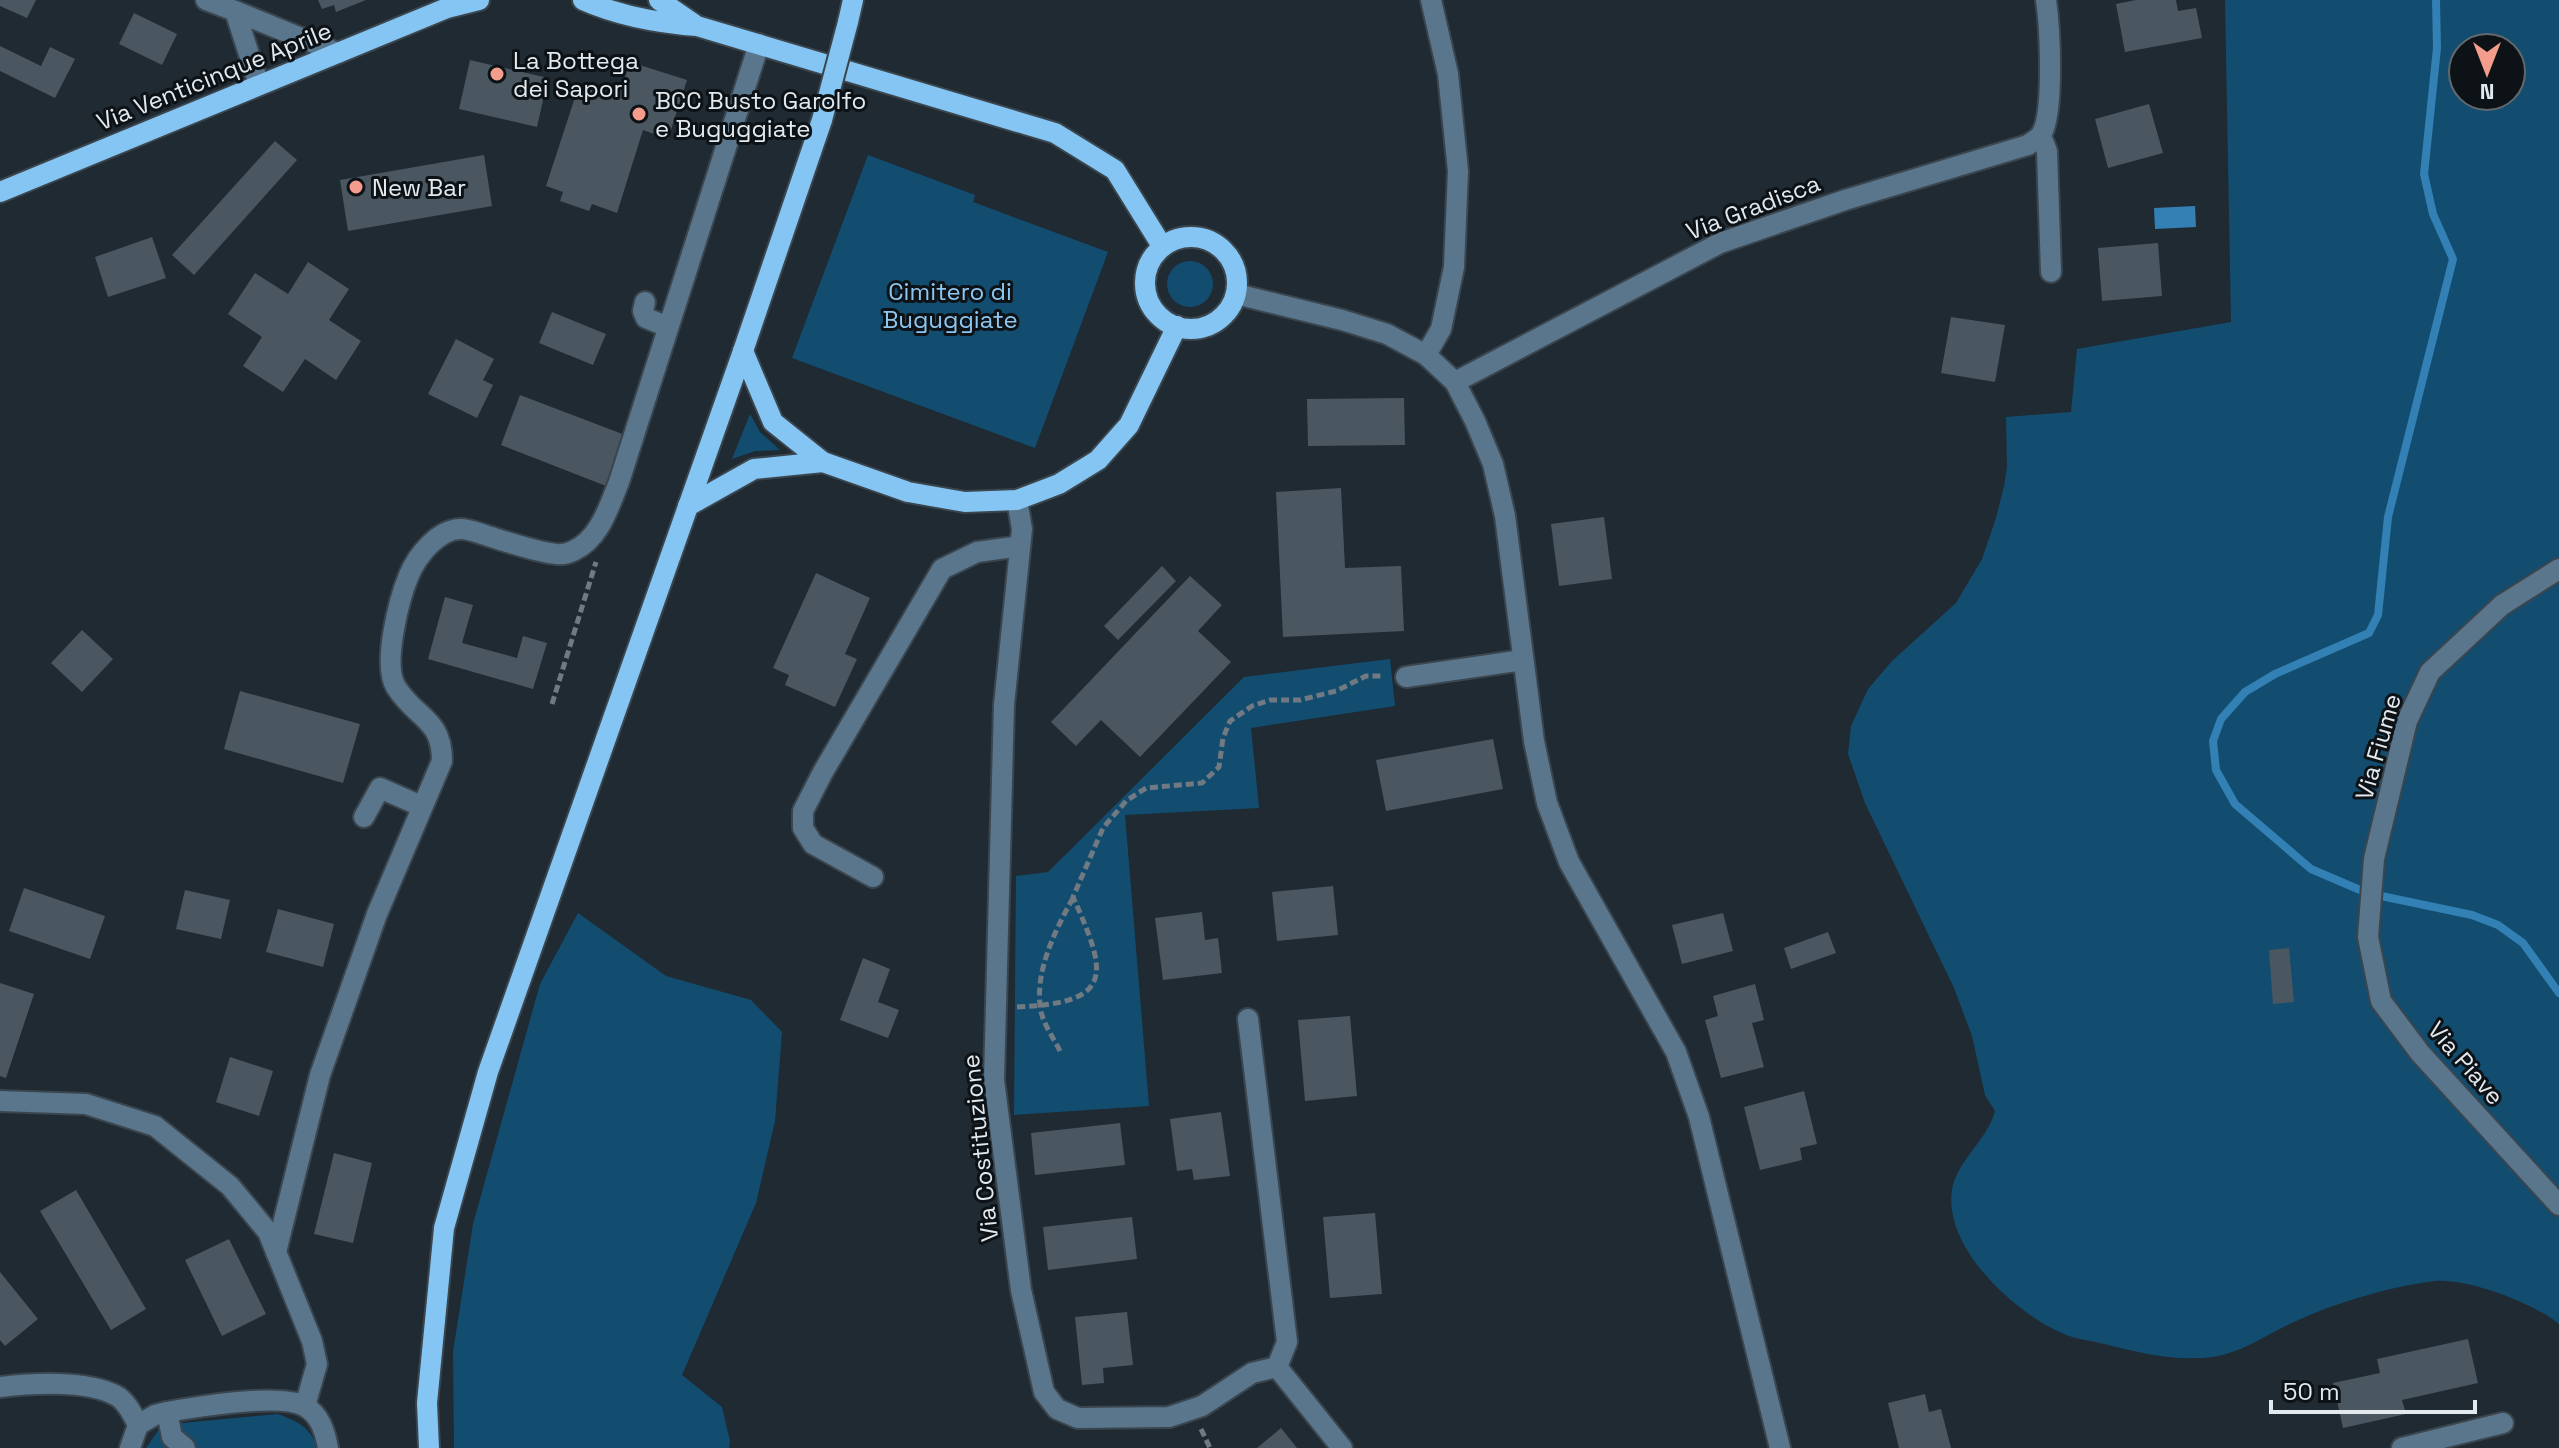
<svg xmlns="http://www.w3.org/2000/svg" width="2559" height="1448" font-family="'Space Grotesk',sans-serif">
	<rect width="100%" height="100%" fill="#1f2a33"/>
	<g fill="#124d70" fill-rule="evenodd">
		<path d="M2225,0H2559V1324C2533,1303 2468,1278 2435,1281C2392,1286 2335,1303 2296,1321C2269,1333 2242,1353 2213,1357C2174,1362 2137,1352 2100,1343C2088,1340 2075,1339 2064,1334C2016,1314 1943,1248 1952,1190C1957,1160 1987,1141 1995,1111L1985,1095L1972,1036L1954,988L1865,803L1848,754L1851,726L1868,689L1892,661L1956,603L1982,559L1996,518L2004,486L2007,467L2006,417L2071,412L2077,349L2231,322ZM2463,48H2511V96H2463Z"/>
		<polygon points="868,155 975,195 973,202 1108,252 1035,448 792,358"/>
		<circle cx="1190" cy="284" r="23"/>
		<polygon points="750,414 760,432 780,450 755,451 732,459"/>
		<polygon points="1390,659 1395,706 1251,728 1259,808 1125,815 1149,1106 1014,1115 1016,876 1048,872 1244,677"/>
		<polygon points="578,913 666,976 751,1000 782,1032 775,1121 756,1203 682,1375 722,1407 730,1441 729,1448 454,1448 453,1352 473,1224 540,984"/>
		<path d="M278,1414C301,1423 308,1426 318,1448H146L162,1425Z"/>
	</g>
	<polygon fill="#3280b4" points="2195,206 2196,227 2155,229 2154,208"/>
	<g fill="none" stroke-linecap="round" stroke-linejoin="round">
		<polyline stroke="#3280b4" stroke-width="8" points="2436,0 2437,48 2424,174 2433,214 2453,259 2388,517 2378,615 2369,633 2275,674 2245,692 2221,719 2213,741 2216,770 2235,804 2311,869 2367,893 2472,915 2498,925 2523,943 2559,993"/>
	</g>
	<g fill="#4a5760">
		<polygon points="0,0 36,0 27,18 0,6"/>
		<polygon points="318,0 366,0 336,12 334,5 322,9"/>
		<polygon points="2136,0 2176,0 2178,11 2196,8 2202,38 2125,52 2116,4"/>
		<polygon points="134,13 177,34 162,65 119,44"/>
		<polygon points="0,46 41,66 50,47 75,59 55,98 0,71"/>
		<polygon points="470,60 548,78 537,127 459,109"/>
		<polygon points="630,62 687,80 668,139 643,130 617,213 592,204 589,211 560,201 563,192 546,186 579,85 618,98"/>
		<polygon points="2149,104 2163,153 2108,168 2095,119"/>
		<polygon points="275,141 297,160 194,275 172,255"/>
		<polygon points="484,155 492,206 348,231 340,180"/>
		<polygon points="152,237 166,278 108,297 95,257"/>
		<polygon points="2158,243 2162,296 2102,301 2098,248"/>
		<polygon points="308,262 349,289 329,320 361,341 336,380 305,359 283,392 243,366 262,337 228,314 255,273 288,294"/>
		<polygon points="552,312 606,334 593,365 539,343"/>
		<polygon points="1951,317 2005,325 1995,382 1941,373"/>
		<polygon points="456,339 494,359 483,380 493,385 477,418 428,394"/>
		<polygon points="520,395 625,435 606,486 501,445"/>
		<polygon points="1404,398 1405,445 1308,446 1307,399"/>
		<polygon points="1341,488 1345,568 1401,566 1404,631 1283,637 1276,492"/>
		<polygon points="1604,517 1612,579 1559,586 1551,524"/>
		<polygon points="1162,566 1176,581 1118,640 1104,626"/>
		<polygon points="816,573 870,598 845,654 857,659 835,707 785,685 789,675 773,668"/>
		<polygon points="1190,576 1222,605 1198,631 1231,662 1140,757 1101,720 1076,746 1051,722"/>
		<polygon points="445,597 473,605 462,643 517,658 523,636 547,643 533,689 428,659"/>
		<polygon points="82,630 113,659 82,692 51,663"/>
		<polygon points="240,691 360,724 343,783 224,749"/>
		<polygon points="1493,739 1503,789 1386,811 1376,760"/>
		<polygon points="1333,886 1338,935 1277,941 1272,892"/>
		<polygon points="24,888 105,916 90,959 9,931"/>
		<polygon points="185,890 230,900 221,939 176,929"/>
		<polygon points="278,909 334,924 323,967 266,952"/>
		<polygon points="1202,912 1205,940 1218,938 1222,973 1163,980 1155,918"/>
		<polygon points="1723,913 1733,951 1682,964 1672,925"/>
		<polygon points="1828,932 1836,953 1791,969 1784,948"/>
		<polygon points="2289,948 2294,1002 2273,1004 2269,950"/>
		<polygon points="863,958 890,969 878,1002 899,1010 888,1038 840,1020"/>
		<polygon points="0,983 34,994 6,1078 0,1076"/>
		<polygon points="1755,984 1764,1020 1752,1023 1764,1067 1721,1078 1705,1020 1718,1016 1713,996"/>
		<polygon points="1350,1016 1357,1096 1305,1101 1298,1020"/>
		<polygon points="230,1057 273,1071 259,1116 216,1102"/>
		<polygon points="1804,1091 1817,1144 1800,1148 1802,1160 1760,1170 1744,1107"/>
		<polygon points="1221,1112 1230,1176 1194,1180 1192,1169 1177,1171 1170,1119"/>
		<polygon points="1120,1123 1125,1165 1035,1175 1031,1133"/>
		<polygon points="334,1153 372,1163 353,1243 314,1234"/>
		<polygon points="76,1190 146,1309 111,1330 40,1211"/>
		<polygon points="1375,1213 1382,1294 1330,1298 1323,1217"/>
		<polygon points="1132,1217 1137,1259 1048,1270 1043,1227"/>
		<polygon points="229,1239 266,1314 222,1336 185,1260"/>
		<polygon points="0,1272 38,1319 5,1346 0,1340"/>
		<polygon points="1127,1312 1133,1365 1103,1368 1104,1383 1082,1385 1075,1317"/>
		<polygon points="2468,1339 2478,1383 2402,1400 2406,1414 2343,1428 2333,1383 2380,1373 2377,1359"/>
		<polygon points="1925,1394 1929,1412 1941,1409 1951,1448 1899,1448 1888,1403"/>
		<polygon points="1281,1428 1297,1448 1257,1448"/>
	</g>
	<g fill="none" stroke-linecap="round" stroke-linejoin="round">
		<g stroke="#3a454d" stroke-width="24">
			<g id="minor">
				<polyline points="206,0 235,11"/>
				<polyline points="259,85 235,11 338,53"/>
				<polyline points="2041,136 2047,151 2051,272"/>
				<polyline points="1236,294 1342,320 1387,334 1426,355 1455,382 1475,421 1493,464 1505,516 1534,741 1547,803 1569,862 1676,1052 1699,1117 1780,1448"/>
				<polyline points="645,302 643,311 646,318 668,327"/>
				<polyline points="1426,355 1441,329 1454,267 1458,171 1448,74 1431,0"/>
				<path d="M1455,382L1720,243L1845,200L2028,145C2033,141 2039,139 2042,133C2054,111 2050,27 2046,0"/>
				<polyline points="1017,500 1022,529 1004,705 994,1080 1021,1290 1044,1392 1057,1409 1078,1418 1169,1417 1202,1406 1252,1373 1277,1367"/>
				<polyline points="2559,569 2502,605 2430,672 2407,721 2374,859 2368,937 2381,1001 2420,1053 2559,1205"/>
				<polyline points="1406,677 1523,660"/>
				<polyline points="364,817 380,788 421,806"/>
				<polyline points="873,877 813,844 803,828 803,811 823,772 942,569 977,552 1020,546"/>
				<polyline points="1248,1019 1287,1342 1277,1367 1342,1448"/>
				<polyline points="0,1101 86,1104 155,1126 230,1186 268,1232 312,1341 317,1364 305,1406"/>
				<path d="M276,1252L320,1075L377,914L442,761C442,718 416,719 396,687C382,665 399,599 409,575C417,556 438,529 461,529C469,529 478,533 485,535C504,541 524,548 544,552C554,554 563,556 573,551C600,539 609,506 619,482L759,44"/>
				<path d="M0,1387C32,1383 86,1380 115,1395C126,1400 133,1415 138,1425"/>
				<polyline points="167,1412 172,1437 185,1448"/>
				<path d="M138,1425L155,1415L167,1412C195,1407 280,1393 304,1406C320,1414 325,1432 328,1448"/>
				<polyline points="130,1448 138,1425"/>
				<polyline points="2402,1448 2503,1423"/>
			</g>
		</g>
		<g stroke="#3a454d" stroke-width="24">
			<g id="major">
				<path d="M583,0C619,16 658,23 697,26L1055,133L1115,170L1162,246"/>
				<polyline points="659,0 694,24"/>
				<polyline points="848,22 853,0"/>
				<polyline points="0,192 447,8 479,0"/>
				<circle cx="1191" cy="283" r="46"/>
				<polyline points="743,351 773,422 823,462 908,492 965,502 1017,500 1059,484 1098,460 1129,425 1177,326"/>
				<polyline points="688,506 754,469 823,462"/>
				<polyline points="429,1448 427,1403 444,1228 488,1072 743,351 822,120"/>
			</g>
		</g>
		<g stroke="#717a82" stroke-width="5" stroke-dasharray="8 4" stroke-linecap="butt">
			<polyline points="552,704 596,562"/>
			<path d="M1017,1007C1116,1003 1107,973 1073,897L1103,828L1126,801L1146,788L1202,783L1219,767L1223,738L1230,721L1252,706L1270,700H1300L1336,691L1366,676H1384"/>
			<path d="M1060,1051C1053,1037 1041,1021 1040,1005C1036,968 1056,929 1073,898"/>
			<polyline points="1201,1429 1210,1448"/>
		</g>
		<use href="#minor" stroke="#59768d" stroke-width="20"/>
		<use href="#major" stroke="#85c5f3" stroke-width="20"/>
		<g stroke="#3a454d" stroke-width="24" stroke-linecap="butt">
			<polyline id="major-bridge" points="822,120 848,22"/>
		</g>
		<use href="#major-bridge" stroke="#85c5f3" stroke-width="20"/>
	</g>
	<g fill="#f49d8d" stroke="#0d1216" stroke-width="3">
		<circle cx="497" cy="74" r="8"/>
		<circle cx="639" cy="114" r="8"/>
		<circle cx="356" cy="187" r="8"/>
	</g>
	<g text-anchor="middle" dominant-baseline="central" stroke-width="6" stroke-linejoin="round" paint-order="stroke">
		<g font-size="24" fill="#e2eaef" stroke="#0d1216" text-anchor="start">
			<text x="513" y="60">La Bottega<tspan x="513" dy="28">dei Sapori</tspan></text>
			<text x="655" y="100">BCC Busto Garolfo<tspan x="655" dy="28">e Buguggiate</tspan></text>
			<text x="372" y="187">New Bar</text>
		</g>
		<g font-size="24" fill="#e2eaef" stroke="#0d1216">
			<text transform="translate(214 76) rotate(-22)">Via Venticinque Aprile</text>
			<text transform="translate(1753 207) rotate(-21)">Via Gradisca</text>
			<text transform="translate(2378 747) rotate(-74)">Via Fiume</text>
			<text transform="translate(2466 1063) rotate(49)">Via Piave</text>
			<text transform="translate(980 1148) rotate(-96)">Via Costituzione</text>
		</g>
		<g font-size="24" fill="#8dc6f0" stroke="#0d1216">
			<text x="950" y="291">Cimitero di<tspan x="950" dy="28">Buguggiate</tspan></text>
		</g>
	</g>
	<g transform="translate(2487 72) rotate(180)"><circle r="38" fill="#0d1216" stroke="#62686d" stroke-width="2"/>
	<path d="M0-6L14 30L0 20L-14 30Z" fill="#f49d8d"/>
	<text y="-12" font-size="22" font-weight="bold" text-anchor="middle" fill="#e2eaef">N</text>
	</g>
	<path d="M2271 1400v12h204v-12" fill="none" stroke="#e2eaef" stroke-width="4"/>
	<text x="2283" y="1400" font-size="24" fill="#e2eaef" stroke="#0d1216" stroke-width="6" paint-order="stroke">50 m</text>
</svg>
